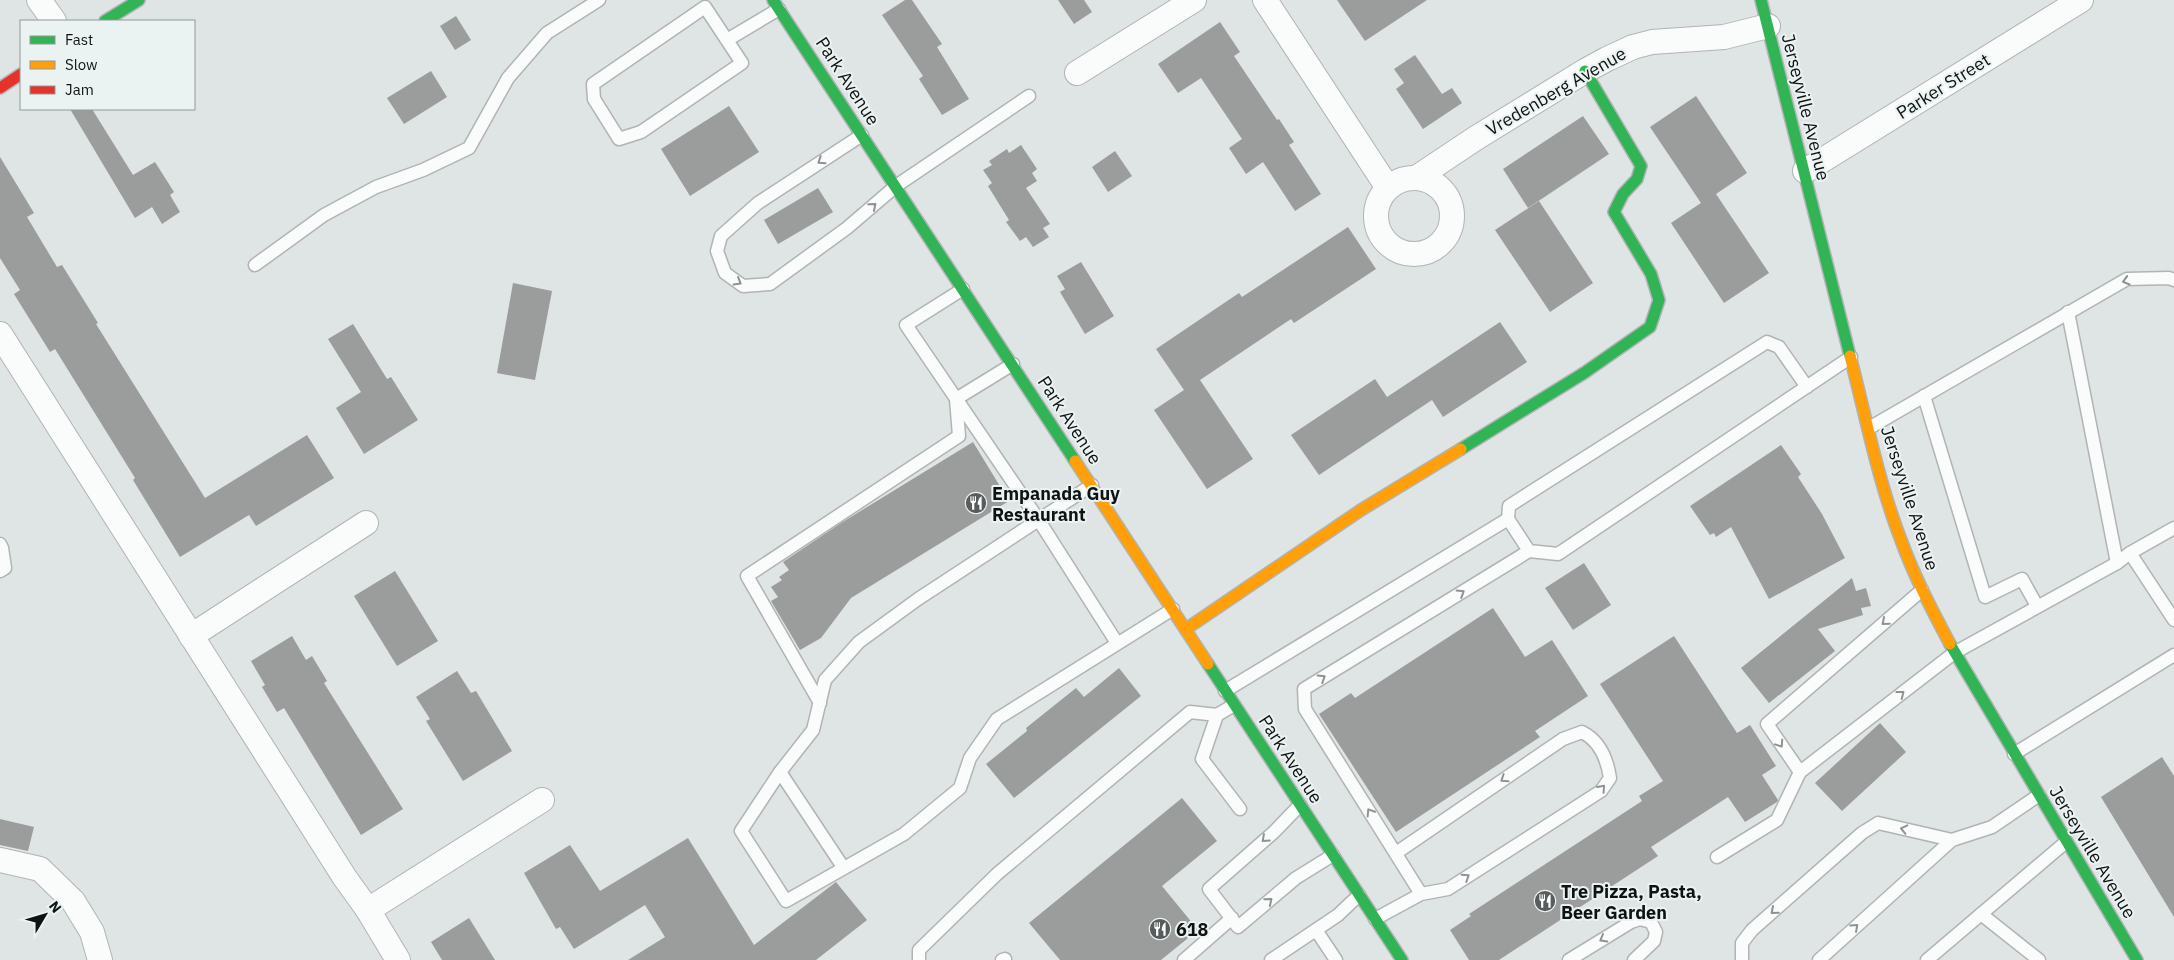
<svg xmlns="http://www.w3.org/2000/svg" width="2174" height="960" font-family="'IBM Plex Sans',sans-serif">
	<rect width="100%" height="100%" fill="#dfe4e4"/>
	<g fill="#9a9d9c">
		<polygon points="905,0 912,0 942,44 937,47 969,99 942,115 919,79 923,76 882,15"/>
		<polygon points="1058,0 1084,0 1092,12 1074,24"/>
		<polygon points="1337,0 1427,0 1365,41"/>
		<polygon points="456,16 471,40 455,50 440,26"/>
		<polygon points="1220,22 1240,52 1234,56 1277,120 1279,119 1294,142 1289,145 1321,194 1295,211 1263,162 1246,174 1229,148 1242,139 1201,78 1178,93 1158,64"/>
		<polygon points="1415,55 1442,94 1452,88 1462,103 1423,129 1396,89 1404,83 1394,69"/>
		<polygon points="431,71 447,97 404,124 387,98"/>
		<polygon points="1696,96 1747,173 1716,194 1769,273 1724,303 1671,223 1701,203 1650,127"/>
		<polygon points="729,106 759,152 690,196 661,149"/>
		<polygon points="70,109 92,109 133,175 155,162 174,192 170,195 180,212 162,224 152,207 135,218"/>
		<polygon points="1583,116 1609,154 1528,208 1503,169"/>
		<polygon points="1021,145 1037,169 1032,173 1037,181 1026,188 1050,224 1043,228 1049,237 1033,247 1026,237 1020,241 1006,222 1009,220 988,186 992,183 983,170 992,165 989,161 1007,149 1009,153"/>
		<polygon points="1115,151 1132,176 1108,192 1092,167"/>
		<polygon points="0,157 34,213 27,217 57,267 62,265 98,323 96,324 205,498 307,435 334,478 256,526 249,515 180,557 133,480 135,478 55,349 50,352 14,294 20,290 0,258"/>
		<polygon points="818,188 833,212 778,244 764,220"/>
		<polygon points="1539,201 1593,283 1550,312 1495,230"/>
		<polygon points="1348,227 1376,269 1294,323 1291,319 1200,380 1253,459 1207,489 1154,410 1184,390 1156,349 1239,293 1242,297"/>
		<polygon points="1081,262 1114,316 1085,334 1060,292 1065,289 1057,276"/>
		<polygon points="513,283 552,291 535,380 497,373"/>
		<polygon points="1500,322 1527,362 1443,417 1432,400 1319,475 1291,435 1375,379 1387,397"/>
		<polygon points="353,324 387,379 391,377 418,420 364,454 336,408 361,392 328,339"/>
		<polygon points="973,442 1009,501 851,598 821,638 800,650 771,601 778,597 771,587 782,580 779,577 789,570 783,562 841,523"/>
		<polygon points="1781,445 1801,474 1798,477 1822,514 1845,558 1769,599 1731,527 1716,537 1714,533 1710,535 1690,506"/>
		<polygon points="1584,563 1611,605 1573,630 1545,588"/>
		<polygon points="395,571 438,641 397,666 354,596"/>
		<polygon points="1852,578 1856,591 1866,588 1871,606 1861,608 1863,615 1818,629 1835,651 1769,703 1741,668"/>
		<polygon points="1493,608 1525,657 1552,640 1588,696 1535,731 1540,737 1396,832 1319,714 1351,693 1355,698"/>
		<polygon points="292,636 306,660 312,656 327,681 324,683 403,809 361,835 284,708 277,712 262,687 265,685 251,661"/>
		<polygon points="1674,636 1737,733 1750,725 1776,766 1762,775 1778,800 1777,802 1745,822 1728,797 1651,847 1658,856 1499,960 1469,960 1450,930 1471,916 1469,914 1642,801 1639,796 1663,781 1600,684"/>
		<polygon points="1119,668 1141,696 1014,798 986,764 1027,731 1026,728 1076,688 1084,697"/>
		<polygon points="457,671 471,693 476,691 512,751 463,781 426,721 430,719 416,697"/>
		<polygon points="1880,723 1906,752 1842,811 1815,783"/>
		<polygon points="2162,757 2174,776 2174,917 2101,797"/>
		<polygon points="1182,798 1217,841 1162,886 1198,930 1161,960 1060,960 1029,923"/>
		<polygon points="0,819 34,827 28,851 0,845"/>
		<polygon points="688,838 754,945 836,882 867,920 816,960 628,960 665,937 645,905 574,949 560,927 556,929 524,873 570,845 600,891"/>
		<polygon points="469,918 495,960 442,960 431,942"/>
	</g>
	<g fill="none" stroke-linecap="round" stroke-linejoin="round">
		<g stroke="#b0b4b4" stroke-width="15">
			<g id="lane">
				<polygon points="705,7 742,63 641,132 619,139 594,99 593,84"/>
				<polyline points="727,40 779,9"/>
				<polyline points="862,135 758,203 721,236 717,251 725,273 743,286 770,284 847,228 896,186 1029,96"/>
				<polyline points="255,265 324,215 376,187 423,170 469,148 508,78 547,33 599,0"/>
				<polyline points="963,289 906,325 1038,519 1117,643"/>
				<polyline points="2068,312 2117,563"/>
				<polyline points="1807,387 1779,347 1767,342 1509,506 1508,519 1529,551 1558,554 1851,357"/>
				<polyline points="1924,396 1985,597 2022,579 2037,606"/>
				<polyline points="1869,428 2127,279 2169,278 2174,280"/>
				<polyline points="1092,485 918,599 859,642 825,680 813,730 780,772 741,831 786,901 904,834 960,788 970,758 997,719 1173,609"/>
				<polyline points="2174,528 2130,553 2174,620"/>
				<polyline points="0,544 2,548 5,568 0,571"/>
				<polyline points="1922,590 1767,724 1800,772 1954,653 2117,563 2130,553"/>
				<polyline points="1225,691 1508,519"/>
				<polyline points="820,703 747,576 959,436 956,399 1013,364"/>
				<polyline points="1217,715 1202,759 1240,809"/>
				<polyline points="2014,754 2174,655"/>
				<polyline points="780,772 843,867"/>
				<polyline points="1300,805 1274,832 1209,889 1238,927 1296,878 1333,855"/>
				<polyline points="1717,857 1777,820 1800,772"/>
				<polyline points="1421,894 1305,709 1304,689 1529,551"/>
				<polyline points="1981,914 2039,960"/>
				<path d="M1375,919L1421,894L1448,889L1601,791L1610,778C1607,758 1600,741 1582,732L1563,739L1396,853"/>
				<polyline points="1316,930 1336,960"/>
				<polyline points="919,960 919,950 997,874 1190,712 1217,715 1234,705"/>
				<polyline points="1002,960 1005,959"/>
				<polyline points="1184,960 1232,918"/>
				<polyline points="1271,960 1338,915 1359,895"/>
				<polyline points="1569,960 1631,922 1640,919 1651,922 1656,932 1654,941 1634,960"/>
				<polyline points="1742,960 1742,943 1752,930 1862,833 1878,823 1952,840"/>
				<polyline points="1819,960 1952,840 1992,827 2039,795"/>
				<polyline points="1927,960 2066,842"/>
			</g>
		</g>
		<g stroke="#b0b4b4" stroke-width="26">
			<g id="street">
				<polyline points="39,0 54,21"/>
				<polyline points="1265,0 1388,188"/>
				<polyline points="1077,73 1194,0"/>
				<polyline points="1805,171 2081,0"/>
				<circle cx="1414" cy="216" r="38"/>
				<polyline points="1416,178 1476,138 1585,71 1607,59 1633,47 1652,42 1724,37 1768,26"/>
				<polyline points="0,334 345,878 368,910 398,960"/>
				<polyline points="191,636 366,523"/>
				<polyline points="0,860 40,869 73,901 92,932 100,960"/>
				<polyline points="368,910 542,800"/>
			</g>
		</g>
		<g stroke="#b0b4b4" stroke-width="14">
			<g id="fast">
				<polyline points="773,0 1075,461"/>
				<polyline points="1761,0 1850,356"/>
				<polyline points="105,21 139,0"/>
				<polyline points="1461,449 1584,373 1650,327 1659,300 1651,274 1614,212 1623,194 1637,179 1641,166 1585,71"/>
				<polyline points="1950,644 2137,960"/>
				<polyline points="1208,664 1402,960"/>
			</g>
		</g>
		<g stroke="#b0b4b4" stroke-width="14">
			<g id="slow">
				<path d="M1850,356C1866,417 1878,481 1901,540C1914,576 1932,610 1950,644"/>
				<polyline points="1075,461 1208,664"/>
				<polyline points="1186,629 1361,510 1461,449"/>
			</g>
		</g>
		<g stroke="#b0b4b4" stroke-width="14">
			<polyline id="jam" points="0,88 21,74"/>
		</g>
		<use href="#lane" stroke="#fafbfb" stroke-width="12"/>
		<use href="#street" stroke="#fafbfb" stroke-width="24"/>
		<use href="#fast" stroke="#30b455" stroke-width="11"/>
		<use href="#slow" stroke="#ff9f0a" stroke-width="11"/>
		<use href="#jam" stroke="#e5322d" stroke-width="11"/>
	</g>
	<defs><path id="oneway-chevron" d="M-2-3.5L2.5 0L-2 3.5" fill="none" stroke-width="1.6" stroke-linecap="round" stroke-linejoin="round" transform="scale(1.25)"/></defs>
	<g stroke="#909292">
		<use href="#oneway-chevron" transform="translate(821 161) rotate(146)"/>
		<use href="#oneway-chevron" transform="translate(873 206) rotate(-41)"/>
		<use href="#oneway-chevron" transform="translate(2126 281) rotate(163)"/>
		<use href="#oneway-chevron" transform="translate(738 282) rotate(30)"/>
		<use href="#oneway-chevron" transform="translate(1461 593) rotate(-32)"/>
		<use href="#oneway-chevron" transform="translate(1885 622) rotate(139)"/>
		<use href="#oneway-chevron" transform="translate(1322 678) rotate(-32)"/>
		<use href="#oneway-chevron" transform="translate(1901 694) rotate(-38)"/>
		<use href="#oneway-chevron" transform="translate(1780 744) rotate(56)"/>
		<use href="#oneway-chevron" transform="translate(1504 779) rotate(146)"/>
		<use href="#oneway-chevron" transform="translate(1602 788) rotate(-48)"/>
		<use href="#oneway-chevron" transform="translate(1370 812) rotate(-122)"/>
		<use href="#oneway-chevron" transform="translate(1904 829) rotate(-167)"/>
		<use href="#oneway-chevron" transform="translate(1265 839) rotate(138)"/>
		<use href="#oneway-chevron" transform="translate(1466 877) rotate(-33)"/>
		<use href="#oneway-chevron" transform="translate(1269 901) rotate(-40)"/>
		<use href="#oneway-chevron" transform="translate(1774 911) rotate(139)"/>
		<use href="#oneway-chevron" transform="translate(1855 927) rotate(-42)"/>
		<use href="#oneway-chevron" transform="translate(1603 939) rotate(150)"/>
	</g>
	<defs>
		<g id="restaurant-disc" transform="scale(1.125)"><circle r="9.5" fill="#585c5c" stroke="#ebf2f2"/><path d="M-5-6h1v4h1v-4h1v4h1v-4h1v5L-1.5 .5V6h-2V.5L-5-1ZM5-6V6H3V1.5H1.5Q1.5-4 5-6Z" fill="#fff"/></g>
	</defs>
	<g fill-rule="evenodd">
		<use href="#restaurant-disc" x="976" y="503"/>
		<use href="#restaurant-disc" x="1545" y="901"/>
		<use href="#restaurant-disc" x="1160" y="929"/>
	</g>
	<g text-anchor="middle" dominant-baseline="central" stroke-width="4" stroke-linejoin="round" paint-order="stroke">
		<g font-size="18" fill="#0f1212" stroke="#ebf2f2">
			<text transform="translate(848 81) rotate(57)">Park Avenue</text>
			<text transform="translate(1943 86) rotate(-32)">Parker Street</text>
			<text transform="translate(1556 91) rotate(-30)">Vredenberg Avenue</text>
			<text transform="translate(1806 107) rotate(76)">Jerseyville Avenue</text>
			<text transform="translate(1070 420) rotate(57)">Park Avenue</text>
			<text transform="translate(1910 498) rotate(72)">Jerseyville Avenue</text>
			<text transform="translate(1291 759) rotate(57)">Park Avenue</text>
			<text transform="translate(2093 852) rotate(59)">Jerseyville Avenue</text>
		</g>
		<g font-size="18" font-weight="bold" fill="#0f1212" stroke="#ebf2f2" text-anchor="start">
			<text x="992" y="493">Empanada Guy<tspan x="992" dy="21">Restaurant</tspan></text>
			<text x="1561" y="891">Tre Pizza, Pasta,<tspan x="1561" dy="21">Beer Garden</tspan></text>
			<text x="1176" y="929">618</text>
		</g>
	</g>
	<rect x="20" y="20" width="175" height="90" fill="#ebf2f2" stroke="#939898"/>
	<rect x="30" y="36" width="25" height="8" fill="#30b455" stroke="#939898"/>
	<text x="65" y="45" font-size="15" fill="#0f1212">Fast</text>
	<rect x="30" y="61" width="25" height="8" fill="#ff9f0a" stroke="#939898"/>
	<text x="65" y="70" font-size="15" fill="#0f1212">Slow</text>
	<rect x="30" y="86" width="25" height="8" fill="#e5322d" stroke="#939898"/>
	<text x="65" y="95" font-size="15" fill="#0f1212">Jam</text>
	<g transform="translate(45 915) rotate(52)" stroke="#ebf2f2" stroke-width="4" paint-order="stroke">
	<path d="M0-4L9 19L0 12L-9 19Z" fill="#0f1212"/>
	<text y="-8" font-size="14" font-weight="bold" text-anchor="middle" fill="#0f1212">N</text>
	</g>
</svg>
